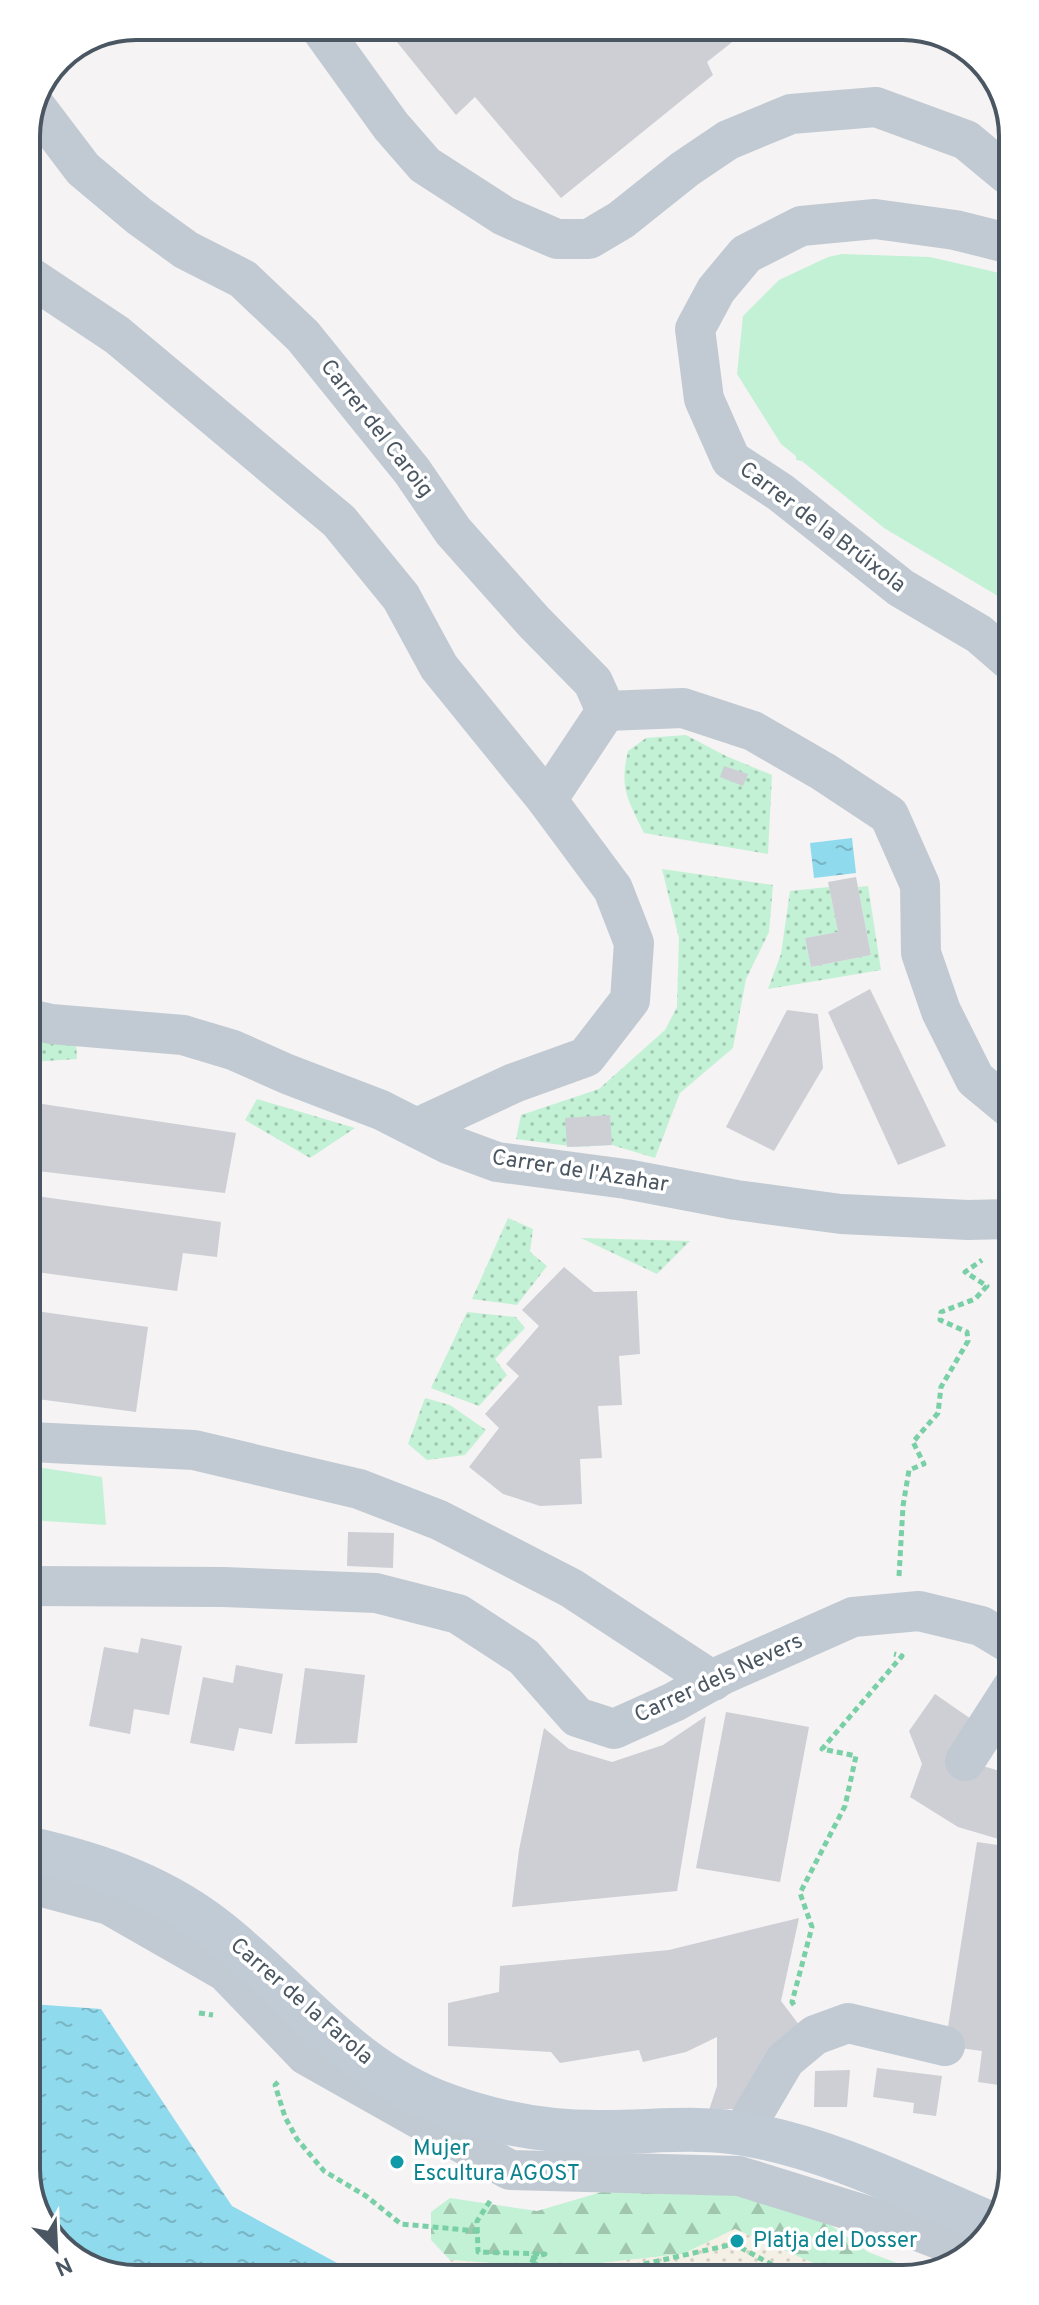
<svg xmlns="http://www.w3.org/2000/svg" width="1039" height="2305" font-family="Overpass,sans-serif">
	<defs>
		<pattern id="grass-dots" width="8" height="8" patternUnits="userSpaceOnUse" patternTransform="scale(2)"><rect width="8" height="8" fill="#c3f1d5"/><path d="M2 2h.1M6 6h.1" fill="none" stroke="#a0c6b0" stroke-width="1.8" stroke-linecap="round"/></pattern>
		<pattern id="forest-firs" width="22" height="20" patternUnits="userSpaceOnUse" patternTransform="scale(2)"><rect width="22" height="20" fill="#c3f1d5"/><path d="M5 1l3.5 6h-7zM16 11l3.5 6h-7z" fill="#a0c6b0"/></pattern>
		<pattern id="sand-dots" width="8" height="8" patternUnits="userSpaceOnUse" patternTransform="scale(2)"><rect width="8" height="8" fill="#f5f0e5"/><path d="M2 2h.1M6 6h.1" fill="none" stroke="#d4d0c7" stroke-width="1.8" stroke-linecap="round"/></pattern>
		<pattern id="water-ripples" width="26" height="14" patternUnits="userSpaceOnUse" patternTransform="scale(2)"><rect width="26" height="14" fill="#90daee"/><path d="M2 4q2-2 4 0t4 0M15 11q2-2 4 0t4 0" fill="none" stroke="#78b4c4"/></pattern>
	</defs>
	<rect width="100%" height="100%" fill="#f5f3f3"/>
	<g fill="url(#grass-dots)">
		<path d="M686,735L726,756L772,775L768,854L644,833C628,799 619,789 628,751L646,738Z"/>
		<polygon points="662,869 773,885 769,932 746,979 733,1048 680,1093 655,1158 612,1145 577,1147 516,1139 521,1115 599,1089 665,1030 677,1007 679,938"/>
		<polygon points="868,886 881,970 768,989 781,954 790,891 829,887 838,932 805,938 811,967 871,955 858,887"/>
		<polygon points="29,1031 76,1040 77,1059 29,1062"/>
		<polygon points="257,1099 355,1128 310,1158 245,1120"/>
		<polygon points="508,1218 533,1229 530,1252 547,1266 517,1305 472,1299"/>
		<polygon points="581,1238 690,1241 657,1274"/>
		<polygon points="467,1312 516,1317 525,1328 495,1359 507,1375 479,1406 431,1388"/>
		<polygon points="425,1398 450,1405 486,1430 465,1455 427,1460 408,1444"/>
	</g>
	<polygon fill="url(#forest-firs)" points="622,2186 732,2194 803,2205 868,2252 923,2273 838,2274 735,2229 683,2254 555,2268 450,2260 431,2240 431,2212 450,2198 537,2211"/>
	<polygon fill="url(#sand-dots)" points="735,2229 838,2274 446,2276 450,2260 555,2268 683,2254"/>
	<g fill="#c3f1d5">
		<polygon points="842,254 930,257 1008,275 1008,602 884,528 802,461 796,460 796,456 781,444 737,374 743,316 779,280 828,257"/>
		<polygon points="30,1466 102,1477 106,1525 30,1520"/>
	</g>
	<g fill="url(#water-ripples)">
		<polygon points="852,838 856,873 814,878 810,843"/>
		<polygon points="31,2004 101,2009 232,2206 363,2277 128,2279 69,2257 32,2205"/>
	</g>
	<g fill="#cdcfd5">
		<polygon points="384,26 728,26 736,39 707,62 713,75 561,198 475,97 456,115"/>
		<polygon points="724,766 748,774 743,786 720,777"/>
		<polygon points="856,877 871,955 811,967 805,938 838,932 828,882"/>
		<polygon points="870,989 946,1146 898,1165 828,1012"/>
		<polygon points="787,1010 818,1014 823,1068 774,1151 726,1127"/>
		<polygon points="29,1102 236,1133 225,1193 29,1170"/>
		<polygon points="610,1115 612,1145 567,1147 565,1118"/>
		<polygon points="29,1195 221,1222 217,1257 183,1253 177,1291 29,1271"/>
		<polygon points="564,1267 594,1292 637,1291 640,1354 619,1356 622,1405 598,1406 602,1458 580,1459 582,1504 540,1506 503,1494 469,1467 499,1428 485,1414 519,1376 506,1364 539,1326 522,1310"/>
		<polygon points="29,1310 148,1327 136,1412 30,1398"/>
		<polygon points="348,1532 394,1533 393,1568 347,1566"/>
		<polygon points="141,1638 182,1646 169,1715 134,1709 130,1734 89,1726 104,1647 138,1653"/>
		<polygon points="236,1665 283,1674 272,1734 239,1728 234,1751 190,1743 203,1677 233,1683"/>
		<polygon points="305,1668 365,1675 357,1743 295,1744"/>
		<polygon points="935,1694 971,1719 956,1758 1003,1772 1012,1756 1012,1843 958,1827 910,1797 922,1764 909,1731"/>
		<polygon points="726,1712 809,1727 780,1882 696,1868"/>
		<polygon points="706,1716 677,1891 512,1907 519,1850 544,1728 569,1749 612,1762 663,1745"/>
		<polygon points="977,1842 1012,1847 1013,2087 978,2082 982,2051 945,2046"/>
		<polygon points="799,1918 781,2001 806,2034 752,2108 709,2110 717,2086 717,2037 686,2052 643,2062 639,2050 560,2063 551,2052 448,2046 448,2003 499,1992 500,1966 669,1950"/>
		<polygon points="877,2068 942,2076 936,2116 913,2113 914,2103 873,2097"/>
		<polygon points="850,2070 847,2107 814,2107 815,2071"/>
	</g>
	<g fill="none" stroke-linecap="round" stroke-linejoin="round">
		<g stroke="#7ad0a6" stroke-width="5" stroke-dasharray="6 4" stroke-linecap="butt">
			<polyline points="899,1576 903,1506 909,1470 924,1464 913,1442 938,1413 941,1387 968,1341 967,1332 940,1320 941,1312 975,1299 987,1286 965,1272 982,1260"/>
			<polyline points="31,1704 38,1707 31,1735"/>
			<polyline points="794,2005 792,2002 812,1927 800,1893 845,1806 856,1756 822,1749 902,1656 894,1654"/>
			<polyline points="199,2013 213,2015"/>
			<polyline points="278,2082 275,2085 285,2117 297,2139 324,2171 366,2196 401,2224 477,2231"/>
			<polyline points="490,2201 477,2221 478,2252 545,2254 529,2259 539,2263 528,2272 535,2276"/>
			<polyline points="595,2275 734,2244 789,2274"/>
		</g>
		<g stroke="#c1cad2" stroke-width="40">
			<polyline points="319,26 391,126 425,165 504,216 557,239 589,239 621,220 685,169 728,140 791,114 876,107 966,140 1007,174"/>
			<polyline points="36,107 83,169 139,216 186,250 243,279 303,336 412,471 453,531 534,622 593,682 606,711 547,800"/>
			<polyline points="1007,243 955,230 875,219 801,226 746,254 716,290 695,329 704,399 731,460 780,492 901,588 979,634 1009,660"/>
			<polyline points="27,275 117,335 339,521 401,597 439,667 547,800 613,889 634,943 630,1000 586,1057 514,1083 417,1128"/>
			<polyline points="606,711 683,708 753,731 824,772 889,815 920,885 921,953 941,1011 975,1079 1010,1108"/>
			<polyline points="29,1019 51,1024 183,1035 233,1050 287,1074 381,1110 448,1144 497,1162 626,1179 736,1200 841,1214 968,1220 1010,1219"/>
			<polyline points="30,1442 194,1450 359,1489 439,1520 571,1588 713,1681"/>
			<polyline points="30,1586 223,1587 376,1593 458,1614 524,1657 577,1717 614,1729 674,1702 722,1675 853,1617 919,1611 981,1626 1011,1644"/>
			<polyline points="965,1761 1012,1688"/>
			<polyline points="31,1884 109,1905 226,1972 306,2055 510,2170 739,2176 923,2233 970,2251"/>
			<polyline points="742,2133 785,2060 815,2035 848,2023 945,2046"/>
		</g>
		<path stroke="#c1cbd6" stroke-width="44" d="M31,1849C101,1865 166,1888 222,1934C297,1994 352,2071 446,2105C498,2124 551,2133 606,2132C652,2132 700,2126 745,2134C832,2149 913,2191 994,2225"/>
	</g>
	<g fill="#0f9aa8" stroke="#fff" stroke-width="3">
		<circle cx="397" cy="2162" r="8"/>
		<circle cx="737" cy="2241" r="8"/>
	</g>
	<g text-anchor="middle" dominant-baseline="central" stroke-width="7" stroke-linejoin="round" paint-order="stroke">
		<g font-size="22" fill="#4a5661" stroke="#fff">
			<text transform="translate(376 429) rotate(52)">Carrer del Caroig</text>
			<text transform="translate(822 528) rotate(37)">Carrer de la Brúixola</text>
			<text transform="translate(580 1172) rotate(9)">Carrer de l'Azahar</text>
			<text transform="translate(719 1679) rotate(-25)">Carrer dels Nevers</text>
			<text transform="translate(301 2002) rotate(41)">Carrer de la Farola</text>
		</g>
		<g font-size="22" fill="#0d838f" stroke="#fff" text-anchor="start">
			<text x="413" y="2149">Mujer<tspan x="413" dy="25">Escultura AGOST</tspan></text>
			<text x="753" y="2241">Platja del Dosser</text>
		</g>
	</g>
	<path d="M0 0H1039V2305H0ZM136 40H903A96 96 0 0 1 999 136V2169A96 96 0 0 1 903 2265H136A96 96 0 0 1 40 2169V136A96 96 0 0 1 136 40Z" fill="#fff" fill-rule="evenodd"/>
	<path fill="none" stroke="#4a5661" stroke-width="4" d="M136 40H903A96 96 0 0 1 999 136V2169A96 96 0 0 1 903 2265H136A96 96 0 0 1 40 2169V136A96 96 0 0 1 136 40Z"/>
	<g transform="translate(56 2249) rotate(156)" stroke="#ffffff" stroke-width="6" paint-order="stroke">
	<path d="M0-6L14 30L0 20L-14 30Z" fill="#4a5661"/>
	<text y="-12" font-size="22" font-weight="bold" text-anchor="middle" fill="#4a5661">N</text>
	</g>
</svg>
